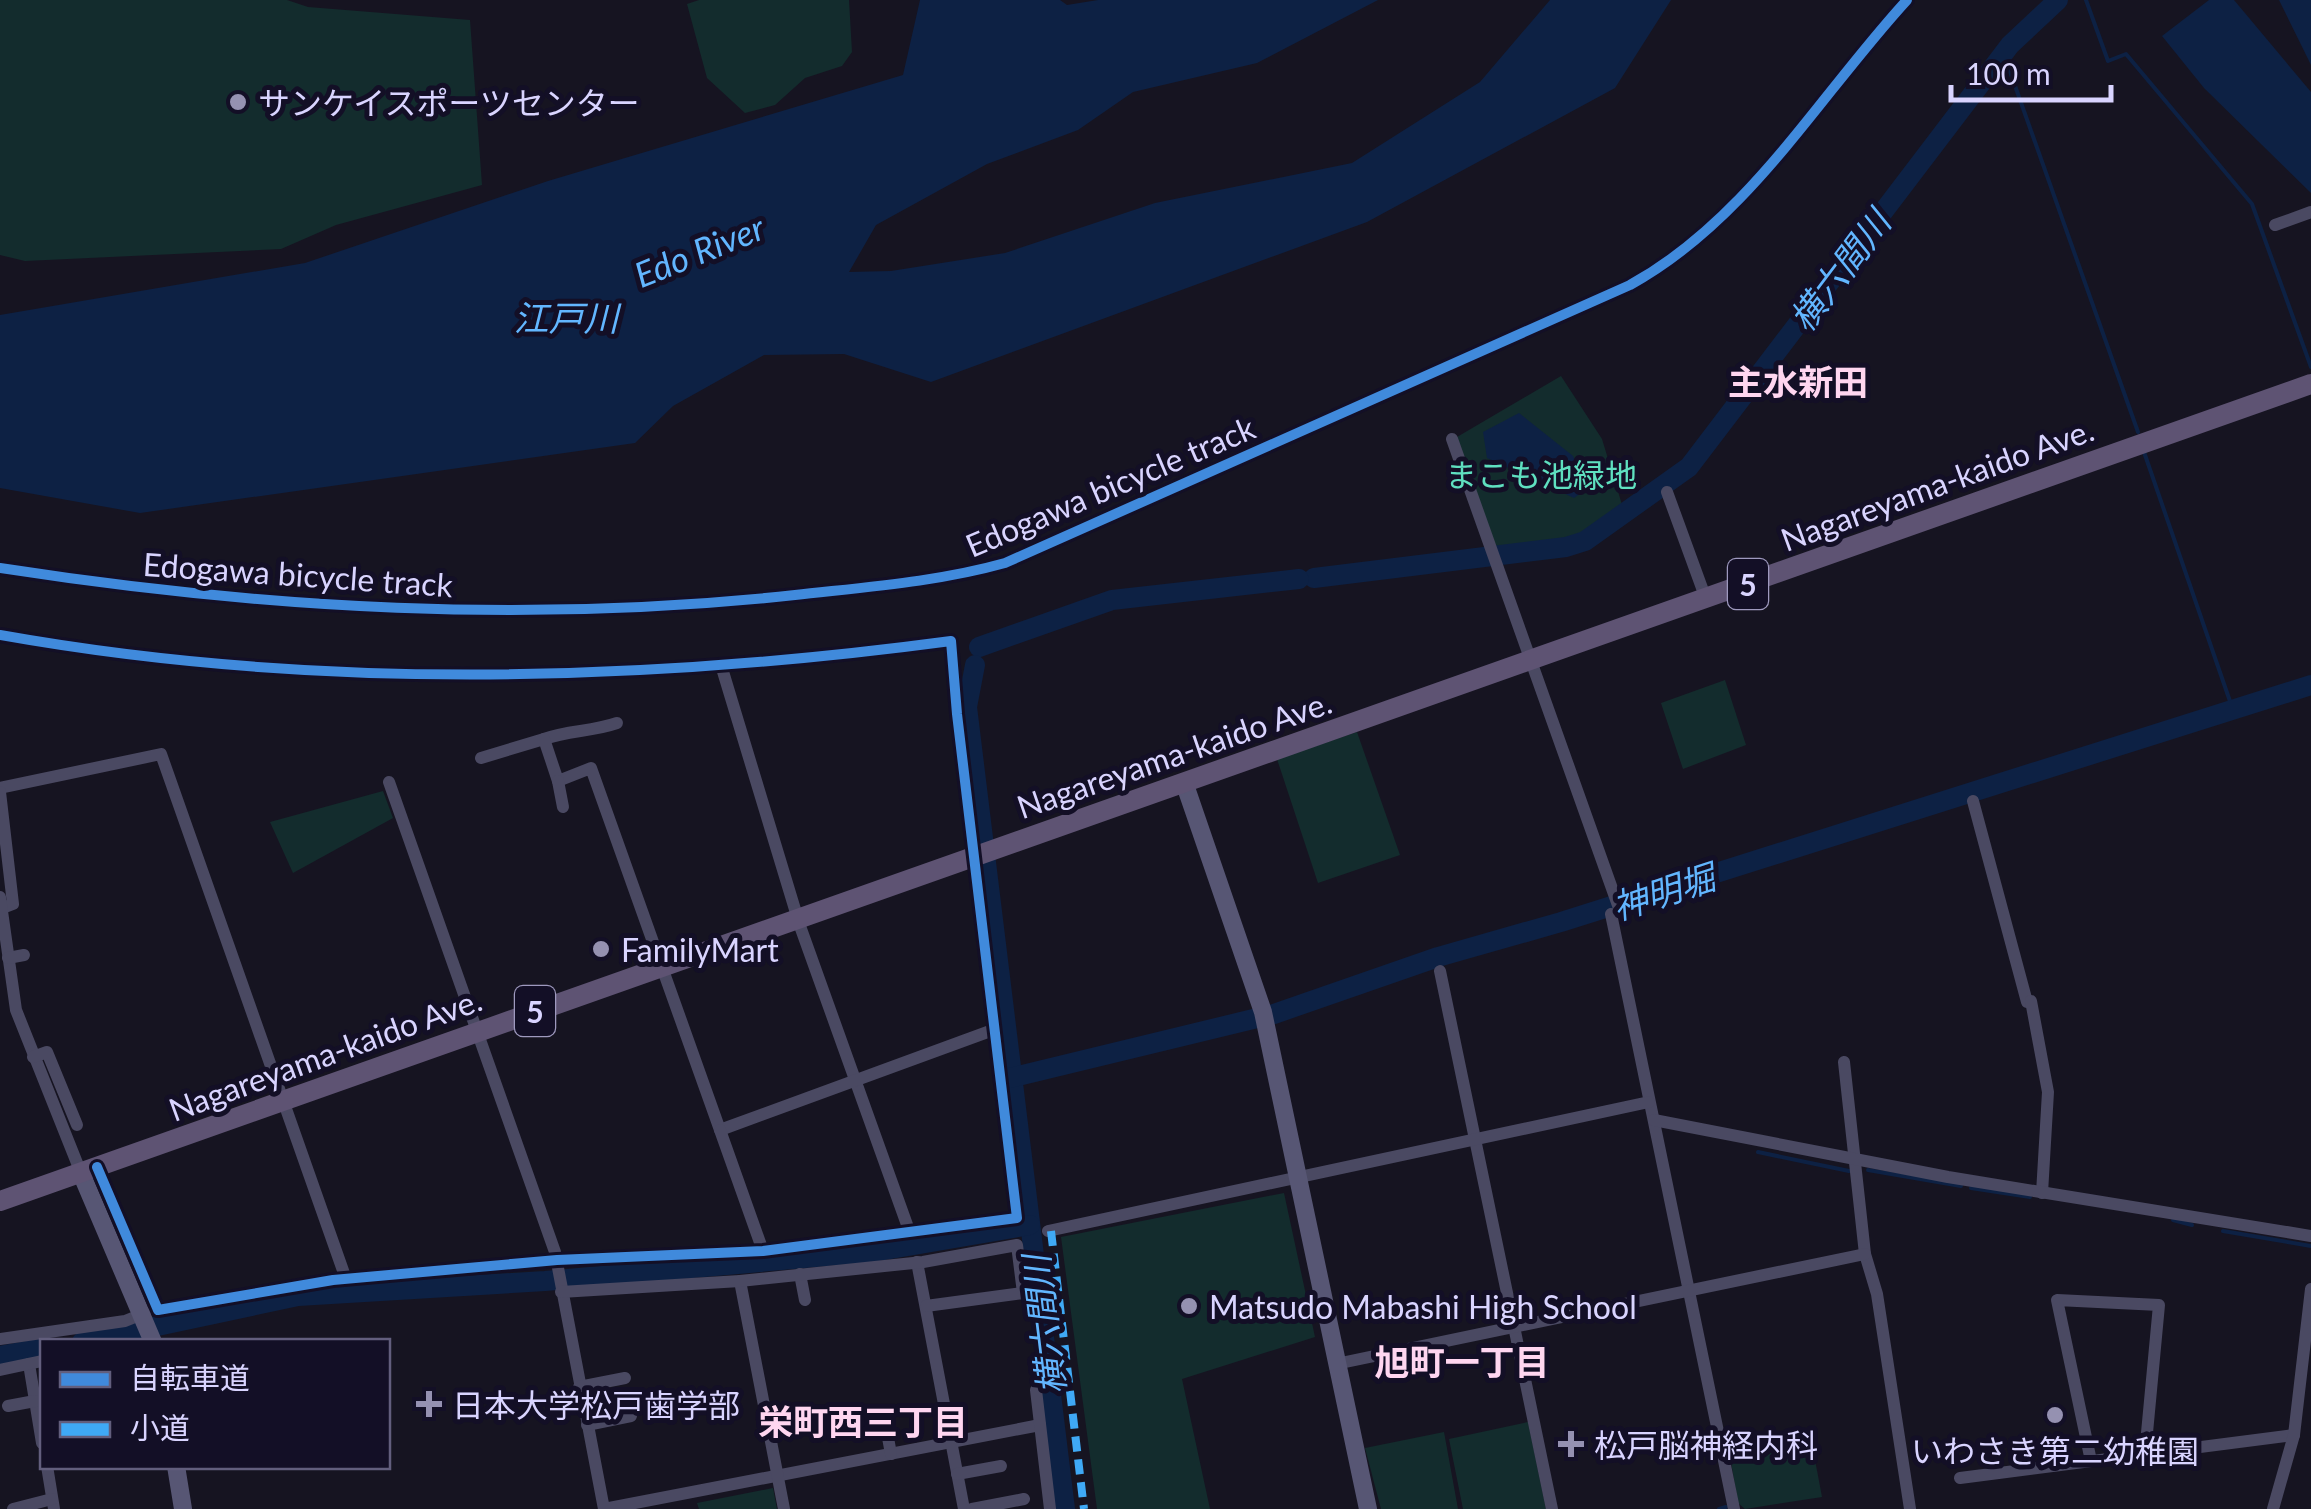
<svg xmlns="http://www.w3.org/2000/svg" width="2311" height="1509" font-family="Lato,'Noto Sans JP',sans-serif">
	<rect width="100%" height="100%" fill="#161421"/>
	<g fill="#132c2d">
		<polygon points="0,0 287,0 308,7 470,20 482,185 336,225 281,249 25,261 0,255"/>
		<polygon points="699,0 849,0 852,52 842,66 805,78 775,105 745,113 707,78 687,4"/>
		<path d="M1561,376L1602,439L1623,508C1578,544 1554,546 1498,552L1457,437Z"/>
		<polygon points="1725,680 1746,745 1683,769 1661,703"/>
		<polygon points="1357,732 1400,855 1318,883 1277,759"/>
		<polygon points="383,791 393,818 293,873 270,822"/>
		<polygon points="1284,1193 1315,1337 1182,1379 1210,1509 1097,1509 1061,1237"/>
		<polygon points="1528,1422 1546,1509 1463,1509 1449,1439"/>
		<polygon points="1444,1432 1458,1509 1381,1509 1365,1448"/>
		<polygon points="1812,1444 1822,1497 1745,1509 1738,1503 1731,1462"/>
		<polygon points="773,1488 777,1509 699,1509 697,1503"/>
	</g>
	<g fill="#0d2144">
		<polygon points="920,0 1060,0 1067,5 1098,0 1378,0 1257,63 1133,92 1078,130 987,164 876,225 849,272 891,271 1005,253 1155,203 1352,163 1480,82 1550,0 1671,0 1615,88 1367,222 931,382 844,354 764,355 673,406 635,443 140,513 0,488 0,315 305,263 548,181 903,75"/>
		<polygon points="2209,0 2234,0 2311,92 2311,193 2204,88 2162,36"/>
		<polygon points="2279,0 2311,0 2311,65"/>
		<polygon points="1519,413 1573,456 1587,489 1574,498 1487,458 1483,432"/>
	</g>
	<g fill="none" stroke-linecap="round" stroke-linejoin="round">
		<g stroke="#0d2144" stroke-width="4">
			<polyline points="2086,0 2108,61 2126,54 2252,204 2311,367"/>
			<polyline points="2008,66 2138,432"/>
			<polyline points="2144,452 2233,710"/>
			<polyline points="1758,1152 1849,1171"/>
			<polyline points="1868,1170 1961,1186"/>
			<polyline points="1971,1188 2030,1197"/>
			<polyline points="2173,1220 2192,1225"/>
			<polyline points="2223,1231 2311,1246"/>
			<polyline points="1719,1509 1726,1507"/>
		</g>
		<g stroke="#0d2144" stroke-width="20">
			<polyline points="1314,578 1566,547 1585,541 1689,467 2010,45 2058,0"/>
			<polyline points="979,647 1112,600 1299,579"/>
			<polyline points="975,665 967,707 1065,1509"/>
			<polyline points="1010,1078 1274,1014 1438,957 1561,922 2311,685"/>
			<polyline points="82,1342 298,1296 545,1281 873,1252 1030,1225"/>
			<polyline points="0,1356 42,1348"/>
		</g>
		<g stroke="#4a4962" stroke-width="12">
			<polyline points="2275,225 2311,212"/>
			<polyline points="1452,439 1620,911"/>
			<polyline points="1667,492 1706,599"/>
			<path d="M0,635C314,691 636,683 951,641L957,714L1017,1218L763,1251L557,1260L333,1280L158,1310L97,1167"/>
			<polyline points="721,665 800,926 910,1233"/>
			<path d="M544,739C569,730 591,732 617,723"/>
			<polyline points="481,758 544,739 558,781 591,768 720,1130 993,1030"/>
			<polyline points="558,781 563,807"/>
			<polyline points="389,782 555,1252 604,1509 1040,1425"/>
			<polyline points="0,788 161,754 346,1279"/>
			<polyline points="0,792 13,904 0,909"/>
			<polyline points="1973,801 2027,1002"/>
			<polyline points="0,897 16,1010 81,1173"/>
			<polyline points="1611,914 1734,1509"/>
			<polyline points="8,958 24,955"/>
			<polyline points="1440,971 1552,1509"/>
			<polyline points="2031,1001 2048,1092 2042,1193"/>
			<polyline points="33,1057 47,1052 77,1125"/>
			<polyline points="1844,1062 1865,1254 1877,1294 1910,1509"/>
			<polyline points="1654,1120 1948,1177 2311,1236"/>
			<polyline points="720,1130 763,1251"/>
			<polyline points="1048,1231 1649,1102"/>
			<polyline points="917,1262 964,1509"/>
			<polyline points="800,1274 805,1300"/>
			<polyline points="740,1281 784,1509"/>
			<polyline points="561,1292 740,1281 923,1262 1017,1245 1023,1293 926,1306"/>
			<polyline points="0,1339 125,1321 145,1313"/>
			<polyline points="29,1364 42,1443"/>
			<polyline points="1336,1364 1865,1254"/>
			<polyline points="0,1370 42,1361"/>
			<polyline points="579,1387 625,1378"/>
			<polyline points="1036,1390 1050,1509"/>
			<polyline points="8,1406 35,1401"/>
			<polyline points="884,1416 891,1454"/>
			<polyline points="587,1425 631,1416"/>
			<polyline points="2091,1461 2057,1300 2159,1305 2145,1454"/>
			<polyline points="47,1466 54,1509"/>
			<polyline points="957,1474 1001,1466"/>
			<polyline points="1960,1478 2294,1435"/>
			<polyline points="13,1509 52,1499"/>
			<polyline points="972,1509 1024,1499"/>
			<polyline points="2273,1509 2294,1435 2311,1289"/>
		</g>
		<g stroke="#575674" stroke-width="18">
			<polyline points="1184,782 1263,1012 1368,1509"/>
			<polyline points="81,1173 153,1342"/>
			<polyline points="176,1466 183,1509"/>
		</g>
		<polyline stroke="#5e5373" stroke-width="20" points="0,1201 2311,384"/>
		<polyline stroke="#3fa9f5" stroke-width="8" stroke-dasharray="15 8" stroke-linecap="butt" points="1051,1231 1084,1509"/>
		<g stroke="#130f26" stroke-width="16">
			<g id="cycleway">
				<path d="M0,568C265,609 528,624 795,595C866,587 937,582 1005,563L1630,285C1748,220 1818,97 1907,0"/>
				<path d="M0,635C314,691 636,683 951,641L957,714L1017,1218L763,1251L557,1260L333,1280L158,1310L97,1167"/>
			</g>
		</g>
		<use href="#cycleway" stroke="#408adc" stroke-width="10"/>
	</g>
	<g fill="#9591b1" stroke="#130f26" stroke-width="4">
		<circle cx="238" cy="102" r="10"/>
		<circle cx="601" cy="949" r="10"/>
		<circle cx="1189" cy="1306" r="10"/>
		<path d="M424 1389h10v10h10v10h-10v10h-10v-10h-10v-10h10z"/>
		<circle cx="2055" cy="1415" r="10"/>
		<path d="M1566 1429h10v10h10v10h-10v10h-10v-10h-10v-10h10z"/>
	</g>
	<g text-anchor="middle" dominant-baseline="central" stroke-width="10" stroke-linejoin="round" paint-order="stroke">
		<g fill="#130f26" stroke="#9e99be" stroke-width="2.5">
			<rect x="1728" y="559" width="40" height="50" rx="8"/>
			<rect x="515" y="986" width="40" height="50" rx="8"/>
		</g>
		<g font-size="30" font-weight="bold" fill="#d9d4ff">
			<text x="1748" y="584">5</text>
			<text x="535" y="1011">5</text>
		</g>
		<g font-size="32" fill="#d9d4ff" stroke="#130f26" text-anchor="start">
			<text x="258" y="102">サンケイスポーツセンター</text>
			<text x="621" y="949">FamilyMart</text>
			<text x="1209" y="1306">Matsudo Mabashi High School</text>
			<text x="452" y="1404">日本大学松戸歯学部</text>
			<text x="1594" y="1444">松戸脳神経内科</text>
			<text x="2055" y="1450" text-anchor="middle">いわさき第二幼稚園</text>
		</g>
		<g font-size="32" fill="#5fe0c0" stroke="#130f26">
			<text x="1541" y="474">まこも池緑地</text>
		</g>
		<g font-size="32" fill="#d9d4ff" stroke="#130f26">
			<text transform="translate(1937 484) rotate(-20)">Nagareyama-kaido Ave.</text>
			<text transform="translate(1110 486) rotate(-23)">Edogawa bicycle track</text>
			<text transform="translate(298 574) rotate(4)">Edogawa bicycle track</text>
			<text transform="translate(1174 754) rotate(-19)">Nagareyama-kaido Ave.</text>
			<text transform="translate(325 1054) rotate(-20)">Nagareyama-kaido Ave.</text>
		</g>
		<g font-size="35" font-style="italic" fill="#62b6ff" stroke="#130f26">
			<text transform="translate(699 250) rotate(-22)">Edo River</text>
			<text transform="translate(1839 270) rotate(-53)">横六間川</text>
			<text x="566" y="317">江戸川</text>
			<text transform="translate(1663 891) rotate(-18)">神明堀</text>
			<text transform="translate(1043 1325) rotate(-97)">横六間川</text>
		</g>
		<g font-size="35" font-weight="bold" fill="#ffd6f0" stroke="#130f26">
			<text x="1798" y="381">主水新田</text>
			<text x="1462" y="1361">旭町一丁目</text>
			<text x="863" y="1421">栄町西三丁目</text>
		</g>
	</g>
	<rect x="40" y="1339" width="350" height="130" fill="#130f26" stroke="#625e7d" stroke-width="2.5"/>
	<rect x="60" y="1372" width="50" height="15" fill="#408adc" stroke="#625e7d" stroke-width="2.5"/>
	<text x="130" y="1389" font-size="30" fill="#d9d4ff">自転車道</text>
	<rect x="60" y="1422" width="50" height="15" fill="#3fa9f5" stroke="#625e7d" stroke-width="2.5"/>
	<text x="130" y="1439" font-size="30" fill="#d9d4ff">小道</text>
	<path d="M1951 85v15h160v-15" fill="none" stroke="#d9d4ff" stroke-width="5"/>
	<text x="1966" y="85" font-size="30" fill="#d9d4ff" stroke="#130f26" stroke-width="8" paint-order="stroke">100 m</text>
</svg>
